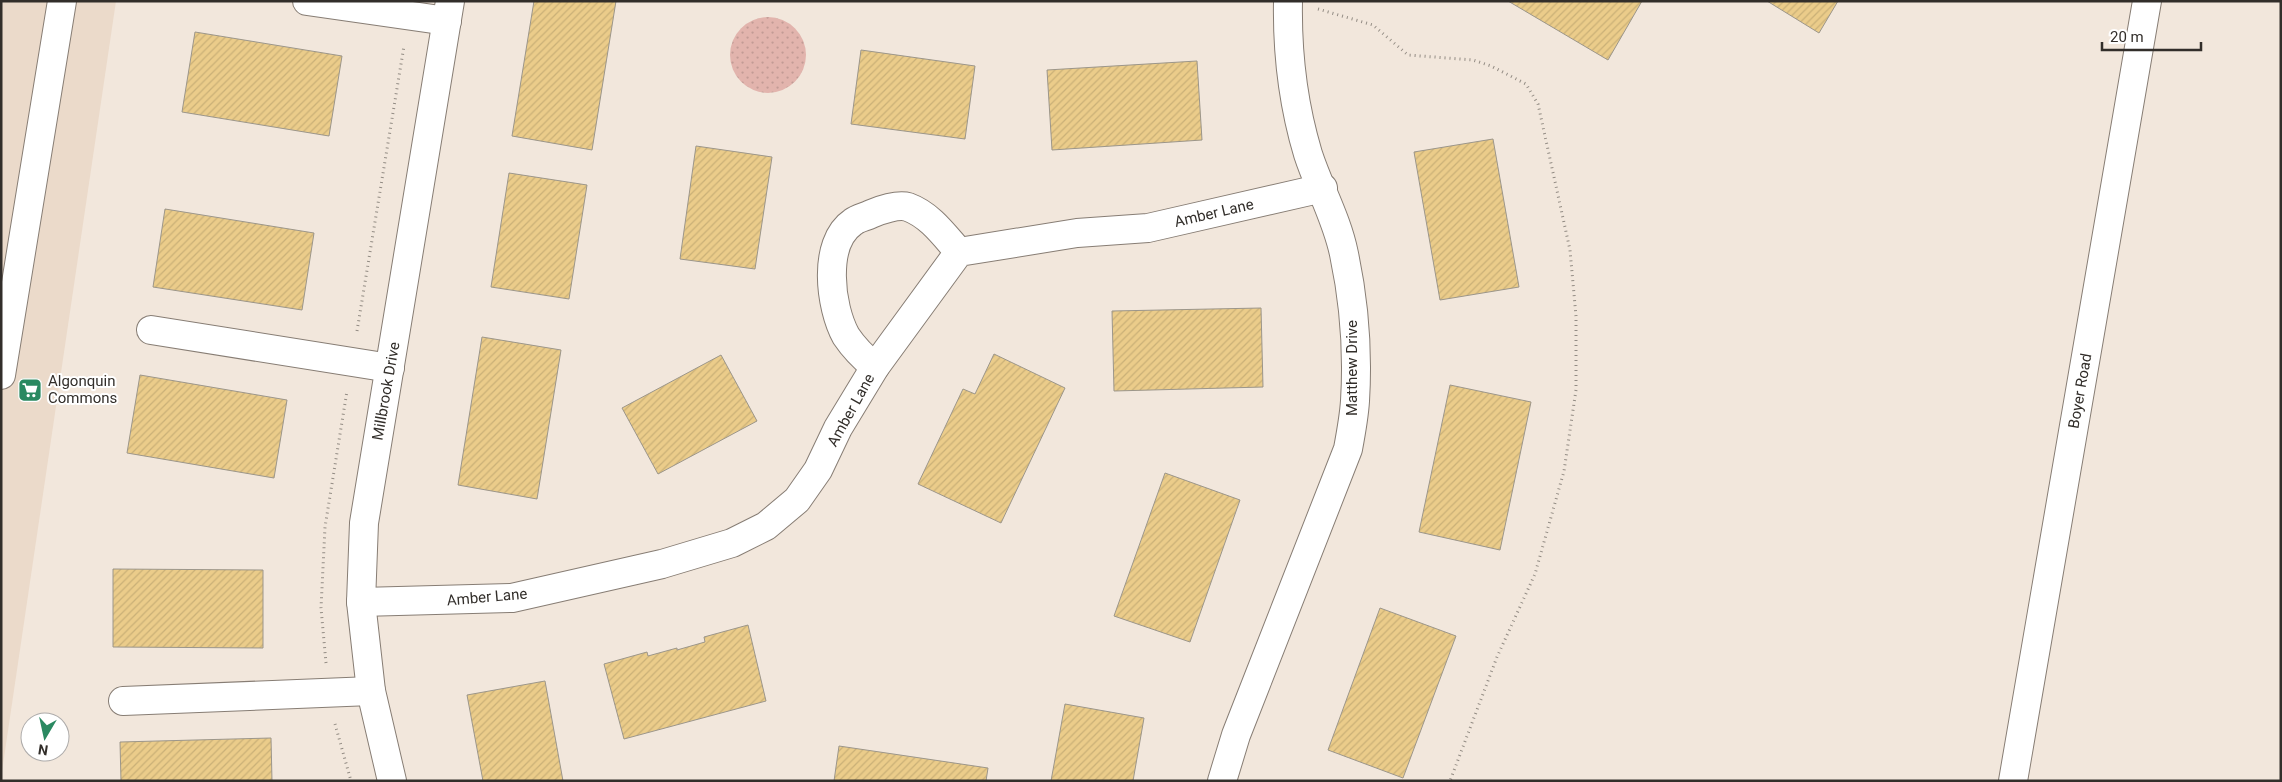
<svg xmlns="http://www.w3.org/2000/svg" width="2282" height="782" font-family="Roboto,sans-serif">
	<defs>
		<pattern id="park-dots" width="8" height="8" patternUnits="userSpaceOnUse" patternTransform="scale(1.25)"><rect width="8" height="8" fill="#e2b4ad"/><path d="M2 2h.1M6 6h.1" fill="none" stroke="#c29b95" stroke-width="1.8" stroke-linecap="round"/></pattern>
		<pattern id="building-hatch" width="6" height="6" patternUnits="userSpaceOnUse" patternTransform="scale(1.25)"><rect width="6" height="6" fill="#ebcc8a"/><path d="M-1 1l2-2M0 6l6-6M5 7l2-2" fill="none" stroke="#cab077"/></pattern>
	</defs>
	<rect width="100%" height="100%" fill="#f2e7dc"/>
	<polygon fill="#ebdaca" points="1,1 116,1 1,778"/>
	<circle fill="url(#park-dots)" cx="768" cy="55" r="38"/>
	<g fill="url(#building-hatch)" stroke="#9c968a">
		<polygon points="534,1 616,1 592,150 512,136"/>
		<polygon points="1508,1 1642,1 1608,60"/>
		<polygon points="1767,1 1838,1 1819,33"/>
		<polygon points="195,32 342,56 329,136 182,112"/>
		<polygon points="861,50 975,66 965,139 851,124"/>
		<polygon points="1197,61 1202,140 1052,150 1047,70"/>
		<polygon points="1493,139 1519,287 1440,300 1414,152"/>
		<polygon points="696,146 772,157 755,269 680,259"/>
		<polygon points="509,173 587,185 569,299 491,287"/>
		<polygon points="165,209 314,233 302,310 153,287"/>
		<polygon points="1261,308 1263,387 1114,391 1112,311"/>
		<polygon points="482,337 561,350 537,499 458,485"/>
		<polygon points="994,354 1065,388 1001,523 918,484 963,389 975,394"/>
		<polygon points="721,355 757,421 658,474 622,408"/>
		<polygon points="140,375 287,400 274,478 127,453"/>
		<polygon points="1450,385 1531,402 1500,550 1419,532"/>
		<polygon points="1165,473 1240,500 1190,642 1114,616"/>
		<polygon points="113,569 263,570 263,648 113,647"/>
		<polygon points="1380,608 1456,636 1403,778 1328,750"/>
		<polygon points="748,625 766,701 624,739 604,664 647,652 648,656 677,648 677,650 705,642 704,637"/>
		<polygon points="545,681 563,781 483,781 467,695"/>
		<polygon points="1065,704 1144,718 1133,781 1051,781"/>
		<polygon points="271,738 272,781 121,781 120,742"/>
		<polygon points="839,746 988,768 986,781 834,781"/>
	</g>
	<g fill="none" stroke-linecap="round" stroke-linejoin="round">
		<g stroke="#877d74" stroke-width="30">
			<g id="minor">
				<polyline points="307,1 447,21"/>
				<polyline points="151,330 390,368"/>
				<path d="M875,367C864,358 854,348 846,336C830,307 822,243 853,222C858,218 865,217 871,214C880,210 898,204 908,207C930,215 944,235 959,252"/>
				<polyline points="1,375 62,1"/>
				<polyline points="361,602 512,598 662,564 732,543 766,526 797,500 818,470 838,428 875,367 959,252 1077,233 1148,228 1323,188"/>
				<polyline points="123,701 371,691"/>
				<polyline points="392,781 371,691 361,602 364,523 450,1"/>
				<path d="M1222,781L1236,735L1348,449C1351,433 1354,417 1355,401C1358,352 1354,301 1344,254C1337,219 1319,188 1308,154C1293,104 1287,54 1288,1"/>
				<polyline points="2013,781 2147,1"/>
			</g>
		</g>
		<g stroke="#938c84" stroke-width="3" stroke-dasharray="1 4" stroke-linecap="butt">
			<polyline points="1318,9 1373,25 1408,55 1473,60 1491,66 1526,84 1538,104 1570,250 1576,316 1576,390 1564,471 1535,574 1497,657 1450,781"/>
			<polyline points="357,331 404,46"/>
			<polyline points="326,663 321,608 325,527 347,391"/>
			<polyline points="335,724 351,781"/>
		</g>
		<use href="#minor" stroke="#fff" stroke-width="28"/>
	</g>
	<defs>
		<g id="supermarket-square" transform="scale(1.25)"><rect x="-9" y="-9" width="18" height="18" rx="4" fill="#2a8961" stroke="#fff"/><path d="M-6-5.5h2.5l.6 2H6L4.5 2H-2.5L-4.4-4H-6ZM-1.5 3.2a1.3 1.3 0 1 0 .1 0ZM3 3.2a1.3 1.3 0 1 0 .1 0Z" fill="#fff"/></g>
	</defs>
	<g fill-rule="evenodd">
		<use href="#supermarket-square" x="30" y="390"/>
	</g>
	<g text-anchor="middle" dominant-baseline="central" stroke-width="4" stroke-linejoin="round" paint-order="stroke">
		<g font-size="15" fill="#322e2a" stroke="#fff">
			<text transform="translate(1214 213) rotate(-13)">Amber Lane</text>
			<text transform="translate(1352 368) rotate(-90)">Matthew Drive</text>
			<text transform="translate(386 391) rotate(-80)">Millbrook Drive</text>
			<text transform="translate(2080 391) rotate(-80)">Boyer Road</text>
			<text transform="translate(851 410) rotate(-61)">Amber Lane</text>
			<text transform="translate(487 597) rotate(-5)">Amber Lane</text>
		</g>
		<g font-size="15" fill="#322e2a" stroke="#fff" text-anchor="start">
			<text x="48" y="381">Algonquin<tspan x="48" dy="17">Commons</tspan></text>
		</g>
	</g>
	<rect width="2282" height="782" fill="none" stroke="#322e2a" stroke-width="5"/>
	<g transform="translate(45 737) rotate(189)"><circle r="24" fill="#ffffff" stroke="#adabaa"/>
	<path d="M0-4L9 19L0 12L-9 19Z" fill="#2a8961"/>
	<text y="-8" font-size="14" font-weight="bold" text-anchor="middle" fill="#322e2a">N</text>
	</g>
	<path d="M2102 42v8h99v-8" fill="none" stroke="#322e2a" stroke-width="2.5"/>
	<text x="2110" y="42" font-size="15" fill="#322e2a" stroke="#ffffff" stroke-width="4" paint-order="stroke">20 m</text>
</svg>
